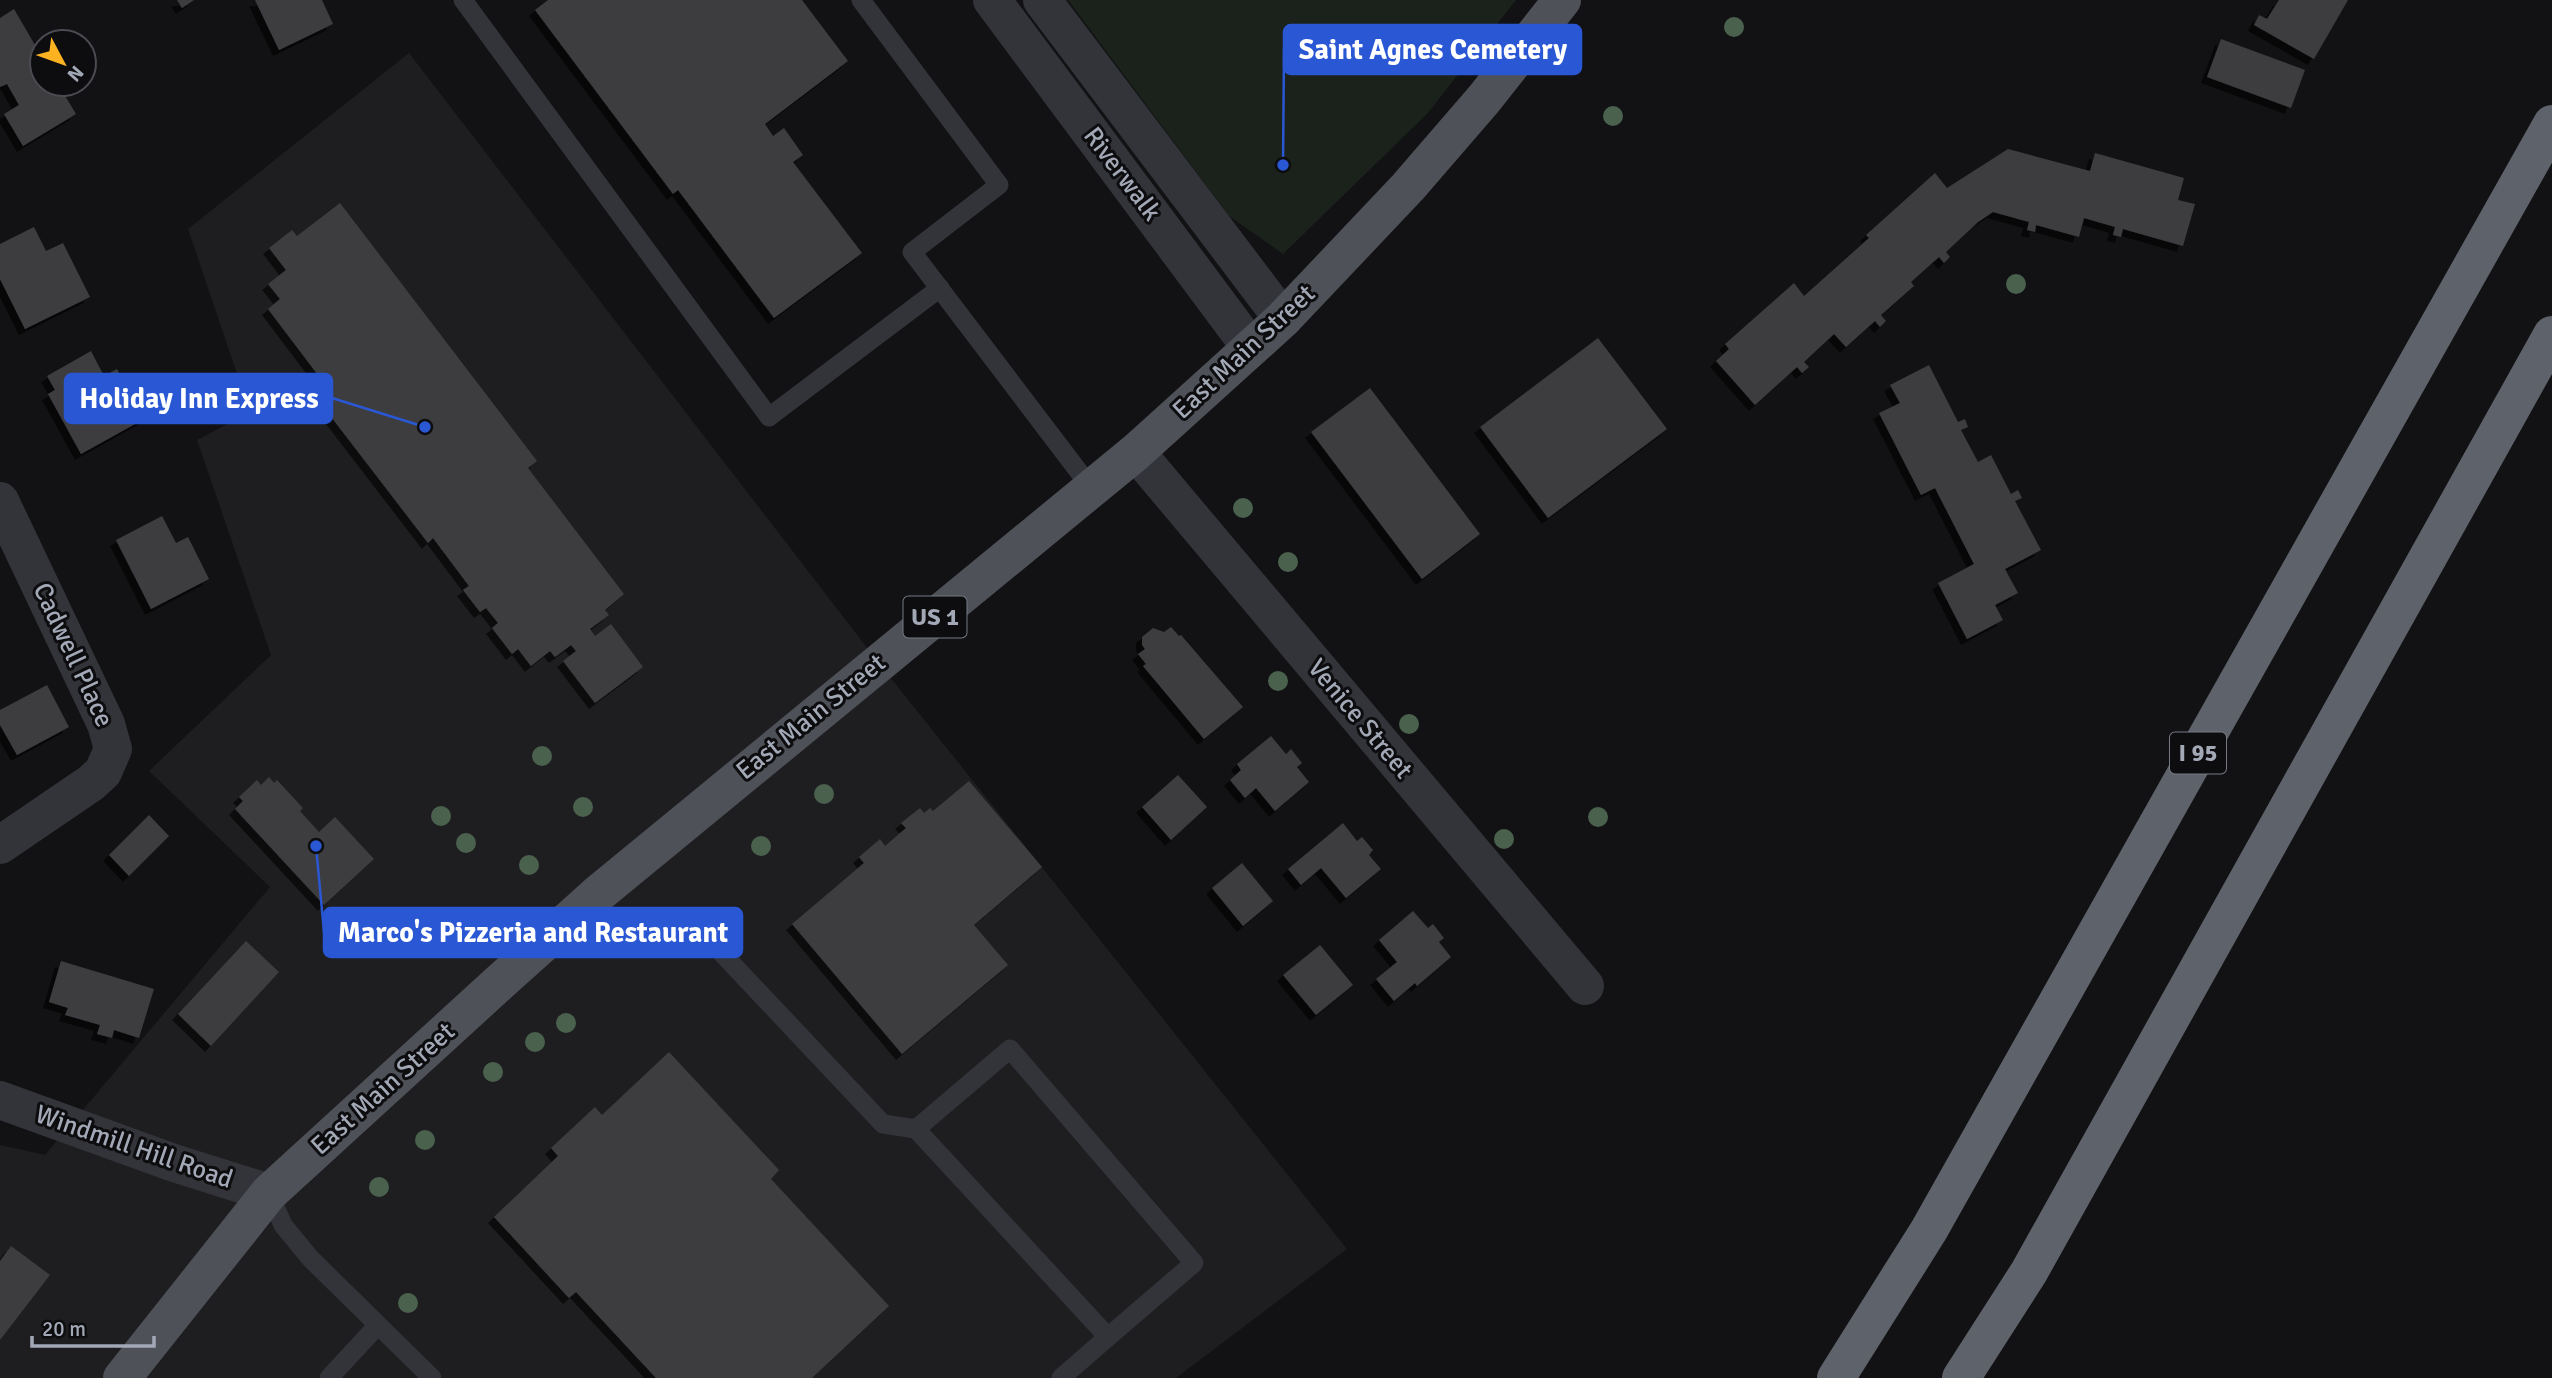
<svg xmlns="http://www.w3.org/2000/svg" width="2552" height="1378" font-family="Signika,sans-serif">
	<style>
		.built { fill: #1e1e21 }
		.green { fill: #1a221b }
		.building { fill: #3c3d41; filter: url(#shadow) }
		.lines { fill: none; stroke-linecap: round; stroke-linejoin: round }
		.service { stroke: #333439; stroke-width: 19 }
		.minor { stroke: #333439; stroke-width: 38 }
		.tertiary { stroke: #333439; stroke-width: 38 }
		.primary { stroke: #4f5158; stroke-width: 38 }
		.motorway { stroke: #5e626a; stroke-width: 38 }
		.tree { fill: #4a614d }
		.labels { text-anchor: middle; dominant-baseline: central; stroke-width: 6; stroke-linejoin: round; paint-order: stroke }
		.shield { fill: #0d0d0f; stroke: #757a83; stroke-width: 2 }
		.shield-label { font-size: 24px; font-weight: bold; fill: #a2a8b5 }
		.street-label { font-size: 26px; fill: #a2a8b5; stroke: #0d0d0f }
		.leader { fill: none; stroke: #2a57d4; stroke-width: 2.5 }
		.callout-dot { fill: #2a57d4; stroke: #0d0d0f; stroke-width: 2.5 }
		.callout { fill: #2a57d4; stroke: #2a57d4; stroke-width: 2.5 }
		.callout-label { font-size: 28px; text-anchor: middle; font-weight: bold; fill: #fff }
	</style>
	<defs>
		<filter id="shadow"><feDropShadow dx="-6" dy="6" stdDeviation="0" flood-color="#0009"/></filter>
	</defs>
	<rect width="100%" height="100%" fill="#121214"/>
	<polygon class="built" points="409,53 878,662 1347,1249 1176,1378 0,1378 0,1145 45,1155 270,887 149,771 271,655 197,440 250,412 188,229"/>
	<polygon class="green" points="1068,0 1516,0 1428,113 1283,254 1229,216"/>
	<g class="building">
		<polygon points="177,0 194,0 182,8"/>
		<polygon points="255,0 322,0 333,24 279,50"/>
		<polygon points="548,0 802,0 848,61 765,124 773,136 784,128 803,155 793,162 862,253 774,318 678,190 673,194 535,10"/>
		<polygon points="2279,0 2348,0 2314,59 2254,25 2259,15 2267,19"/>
		<polygon points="14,9 42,57 42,84 58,84 76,114 23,146 4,114 19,105 7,84 0,87 0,18"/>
		<polygon points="2221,39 2305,70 2291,108 2207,77"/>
		<polygon points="2008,149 2090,171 2095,153 2184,178 2178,200 2195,204 2183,246 2123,229 2121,237 2113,235 2115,227 2084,218 2079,237 2036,225 2035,232 2027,230 2029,222 1993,212 1978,222 1946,252 1950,257 1944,263 1939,257 1911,282 1914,286 1881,315 1886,321 1880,327 1875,321 1846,347 1834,334 1804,362 1809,367 1802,373 1797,367 1755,405 1716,361 1729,349 1725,344 1794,283 1804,296 1869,238 1866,235 1935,173 1947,188"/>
		<polygon points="340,203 537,461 528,468 624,594 605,610 609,615 590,629 595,636 611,624 643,667 595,703 563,661 576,651 571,645 555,657 550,651 531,666 518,649 512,654 492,628 498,623 486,608 480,612 463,590 469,586 433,538 428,543 312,392 324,383 268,309 280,299 268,284 286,270 269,248 292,230 297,236"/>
		<polygon points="34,227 46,251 63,243 90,297 25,329 0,279 0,244"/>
		<polygon points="1598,338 1667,429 1548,518 1480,427"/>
		<polygon points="91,351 104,376 117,369 144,419 81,454 48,394 55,390 47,376"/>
		<polygon points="1929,365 1958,422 1965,419 1968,427 1961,430 1978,462 1991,455 2011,494 2018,490 2022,498 2015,501 2041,550 2005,569 2018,593 1995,605 2003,620 1967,639 1938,583 1974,564 1935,488 1921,495 1879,413 1900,403 1890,385"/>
		<polygon points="1370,388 1480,534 1422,579 1311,432"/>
		<polygon points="162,516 176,543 188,537 209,579 151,609 116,540"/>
		<polygon points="1171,627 1179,636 1181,635 1243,707 1204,739 1143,666 1146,664 1138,654 1145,649 1142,645 1142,637 1153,628 1164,632"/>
		<polygon points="47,685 69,727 17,755 0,725 0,710"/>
		<polygon points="1271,736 1286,754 1291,749 1302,763 1297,767 1309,782 1275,811 1256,788 1245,798 1230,780 1241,770 1237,764"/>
		<polygon points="1178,775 1207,807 1171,840 1142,807"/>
		<polygon points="269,777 274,783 277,780 303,808 300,811 319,832 335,817 374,859 324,905 235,809 243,801 239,797 257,780 261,785"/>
		<polygon points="969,781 1042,867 974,925 1008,965 902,1054 792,924 864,863 859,857 880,839 885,846 906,828 901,823 920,808 924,813 930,808 933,811"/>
		<polygon points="149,815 169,836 129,876 109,855"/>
		<polygon points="1343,823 1357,841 1362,837 1373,850 1369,855 1381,869 1346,898 1321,868 1301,885 1288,869"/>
		<polygon points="1242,863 1273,901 1243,926 1212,888"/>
		<polygon points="1413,911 1428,928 1433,924 1444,938 1439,942 1451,957 1417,986 1415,983 1394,1001 1376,979 1397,962 1379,940"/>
		<polygon points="246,941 279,972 211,1046 178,1014"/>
		<polygon points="1320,945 1353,985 1316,1015 1283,975"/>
		<polygon points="61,961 154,989 139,1038 114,1030 112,1038 97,1034 100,1025 65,1015 68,1008 49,1002"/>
		<polygon points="669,1052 779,1170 771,1179 889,1306 812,1378 656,1378 576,1292 569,1298 494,1217 558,1156 551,1148 595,1107 602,1115"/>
		<polygon points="11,1246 50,1275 0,1340 0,1261"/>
	</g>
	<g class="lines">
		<g class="service">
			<polyline points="463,0 769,417 940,288"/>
			<polyline points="861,0 999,185 912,252 1092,489"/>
			<polyline points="718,949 883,1124 916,1129 1010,1049 1194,1263 1108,1337 916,1129"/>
			<polyline points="269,1193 283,1225 310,1258 432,1378"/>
			<polyline points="329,1378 378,1325"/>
			<polyline points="1061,1378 1108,1337"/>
		</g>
		<g class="minor">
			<polyline points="992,0 1251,348"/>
			<polyline points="1042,0 1283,319"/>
			<polyline points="1136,452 1585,986"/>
			<polyline points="0,501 106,724 113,749 103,772 91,783 0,845"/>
		</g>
		<polyline class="tertiary" points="0,1100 174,1163 269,1193"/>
		<polyline class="primary" points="122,1378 269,1193 500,982 599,893 1136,452 1283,319 1408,187 1484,99 1562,0"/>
		<g class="motorway">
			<polyline points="1836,1378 1929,1230 2552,124"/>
			<polyline points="1961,1378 2029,1272 2552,335"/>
		</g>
	</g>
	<g class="tree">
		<circle cx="1734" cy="27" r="10"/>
		<circle cx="1613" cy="116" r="10"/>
		<circle cx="2016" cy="284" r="10"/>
		<circle cx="1243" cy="508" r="10"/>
		<circle cx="1288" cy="562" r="10"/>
		<circle cx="1278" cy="681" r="10"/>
		<circle cx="1409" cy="724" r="10"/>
		<circle cx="542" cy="756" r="10"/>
		<circle cx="824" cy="794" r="10"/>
		<circle cx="583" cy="807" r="10"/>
		<circle cx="441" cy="816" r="10"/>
		<circle cx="1598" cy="817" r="10"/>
		<circle cx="1504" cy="839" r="10"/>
		<circle cx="466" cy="843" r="10"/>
		<circle cx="761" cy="846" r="10"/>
		<circle cx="529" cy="865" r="10"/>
		<circle cx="566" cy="1023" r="10"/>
		<circle cx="535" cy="1042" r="10"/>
		<circle cx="493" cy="1072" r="10"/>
		<circle cx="425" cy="1140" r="10"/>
		<circle cx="379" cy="1187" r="10"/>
		<circle cx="408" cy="1303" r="10"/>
	</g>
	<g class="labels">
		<g class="shield">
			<rect x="903.5" y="596.5" width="63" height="41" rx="5"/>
			<rect x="2170" y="732.5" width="56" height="41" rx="5"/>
		</g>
		<g class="shield-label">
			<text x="935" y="617">US 1</text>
			<text x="2198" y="753">I 95</text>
		</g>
		<g class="street-label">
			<text transform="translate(1122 174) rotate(53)">Riverwalk</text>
			<text transform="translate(1244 352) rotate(-43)">East Main Street</text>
			<text transform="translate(73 655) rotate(65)">Cadwell Place</text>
			<text transform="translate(811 717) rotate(-39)">East Main Street</text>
			<text transform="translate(1360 719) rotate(50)">Venice Street</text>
			<text transform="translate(383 1089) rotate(-42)">East Main Street</text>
			<text transform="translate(134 1147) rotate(19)">Windmill Hill Road</text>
		</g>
	</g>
	<path class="leader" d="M1283 165L1284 49M425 427L332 398M316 846L324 932"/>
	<g class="callout-dot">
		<circle cx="1283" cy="165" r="7"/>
		<circle cx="425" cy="427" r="7"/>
		<circle cx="316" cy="846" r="7"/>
	</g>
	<g class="callout">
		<rect x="1284" y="25" width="297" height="49" rx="7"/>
		<rect x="65" y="374" width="267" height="49" rx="7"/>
		<rect x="324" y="908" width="418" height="49" rx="7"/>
	</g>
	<g class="callout-label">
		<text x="1433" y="59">Saint Agnes Cemetery</text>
		<text x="199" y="408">Holiday Inn Express</text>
		<text x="533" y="942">Marco's Pizzeria and Restaurant</text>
	</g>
	<g transform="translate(63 63) rotate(131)"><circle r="33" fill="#0d0d0f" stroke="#494b51" stroke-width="2"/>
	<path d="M0-5L12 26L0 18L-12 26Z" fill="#fdb321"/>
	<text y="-10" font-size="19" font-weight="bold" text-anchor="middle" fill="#a2a8b5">N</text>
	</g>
	<path d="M32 1336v10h122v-10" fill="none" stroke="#a2a8b5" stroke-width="3.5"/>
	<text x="42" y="1336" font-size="21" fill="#a2a8b5" stroke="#0d0d0f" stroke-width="5" paint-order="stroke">20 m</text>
</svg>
